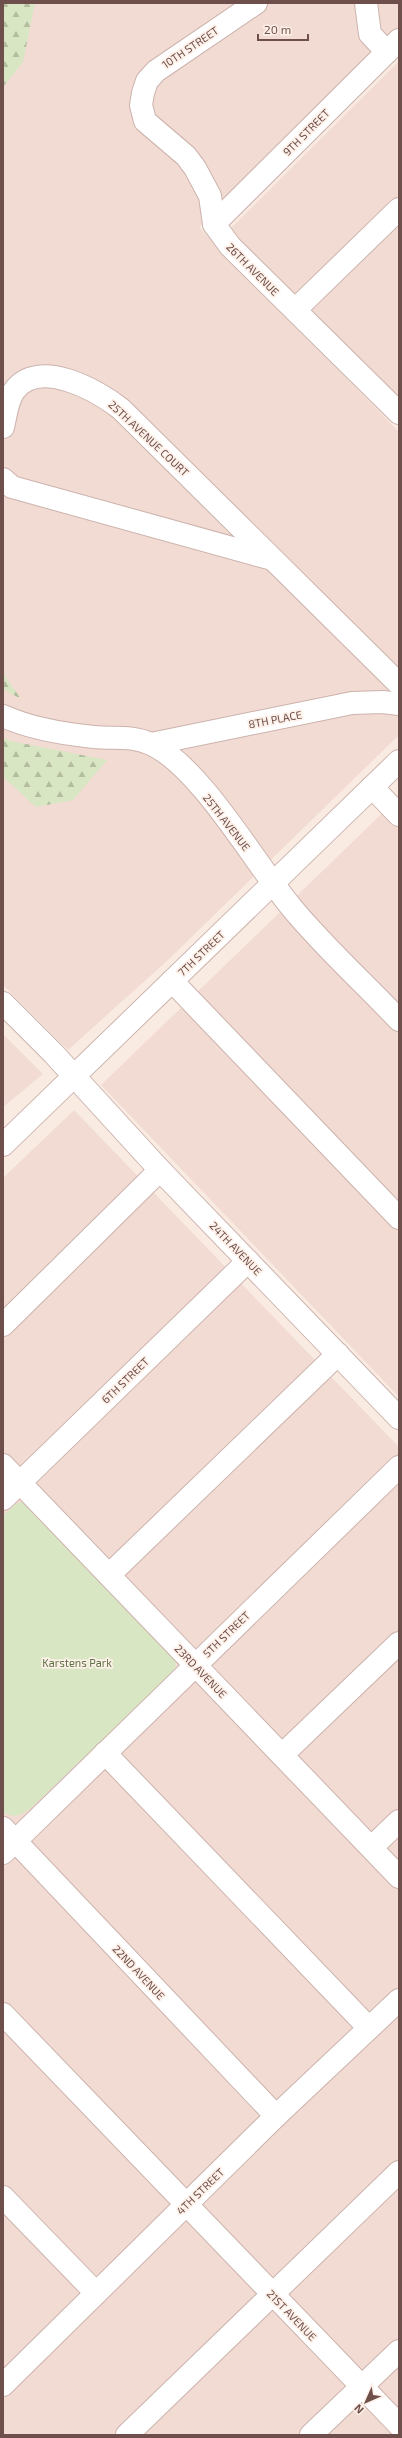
<svg xmlns="http://www.w3.org/2000/svg" width="402" height="2438" font-family="'Exo 2',sans-serif">
	<style>
		.residential { fill: #f1dbd2 }
		.green { fill: #d9e6c3 }
		.forest { fill: url(#forest-firs) }
		.lines { fill: none; stroke-linecap: round; stroke-linejoin: round }
		.minor-casing { stroke: #ccb3ad; stroke-width: 24 }
		.minor { stroke: #fff; stroke-width: 22 }
		.labels { text-anchor: middle; dominant-baseline: central; stroke-width: 3.5; stroke-linejoin: round; paint-order: stroke }
		.street-label { font-size: 11px; fill: #6f4f4b; stroke: #fdf0e8 }
		.park-label { font-size: 11px; fill: #5e7444; stroke: #fdf0e8 }
	</style>
	<defs>
		<pattern id="forest-firs" width="22" height="20" patternUnits="userSpaceOnUse"><rect width="22" height="20" fill="#d9e6c3"/><path d="M5 1l3.5 6h-7zM16 11l3.5 6h-7z" fill="#b4bda0"/></pattern>
	</defs>
	<rect width="100%" height="100%" fill="#faebe2"/>
	<g class="residential">
		<polygon points="3,3 399,3 399,30 199,227 399,432 399,735 168,960 68,1050 3,985 3,729 79,747 101,727 16,713 3,706"/>
		<polygon points="399,61 399,399 229,230"/>
		<polygon points="399,797 399,1397 101,1085"/>
		<polygon points="3,1034 43,1074 3,1107"/>
		<polygon points="74,1110 399,1447 399,2435 3,2435 3,1178"/>
	</g>
	<path class="green" d="M22 1502 30 1506 174 1658C178 1667 174 1671 168 1677L31 1808C21 1815 14 1819 3 1812V1516L15 1504Z"/>
	<g class="forest">
		<polygon points="3,3 35,3 23,62 3,87"/>
		<polygon points="3,673 21,699 3,689"/>
		<polygon points="3,737 11,741 107,760 73,800 36,807 3,777"/>
	</g>
	<g class="lines">
		<g class="minor-casing">
			<g id="minor">
				<polyline points="256,3 156,71 147,81 143,93 141,105 145,121 186,156 195,168 210,196 214,224 230,246 399,413"/>
				<polyline points="366,3 370,34 387,52"/>
				<polyline points="214,224 399,40"/>
				<polyline points="295,310 399,209"/>
				<path d="M3 427C6 415 7 401 14 391 38 357 97 390 121 409L399 684"/>
				<polyline points="3,479 12,487 272,559"/>
				<path d="M3 716C31 729 64 734 94 737 114 739 132 735 151 744 200 766 256 865 292 908 325 948 364 983 399 1020"/>
				<polyline points="151,744 352,703 383,702 399,704"/>
				<polyline points="372,787 399,815"/>
				<polyline points="172,981 399,1218"/>
				<polyline points="3,1003 53,1053 160,1170 399,1418"/>
				<polyline points="3,1145 399,761"/>
				<polyline points="3,1325 160,1170"/>
				<polyline points="3,1465 399,1877"/>
				<polyline points="3,1499 248,1261"/>
				<polyline points="109,1575 338,1354"/>
				<polyline points="105,1753 369,2028"/>
				<polyline points="282,1755 399,1643"/>
				<polyline points="3,1828 276,2116"/>
				<polyline points="372,1847 399,1821"/>
				<polyline points="3,1853 399,1467"/>
				<polyline points="3,2014 399,2425"/>
				<polyline points="3,2197 96,2293"/>
				<polyline points="3,2385 276,2116 399,2000"/>
				<polyline points="127,2435 399,2172"/>
				<polyline points="311,2435 399,2351"/>
			</g>
		</g>
		<use href="#minor" class="minor"/>
	</g>
	<g class="labels">
		<g class="street-label">
			<text transform="translate(190 47) rotate(-34)">10TH STREET</text>
			<text transform="translate(306 132) rotate(-45)">9TH STREET</text>
			<text transform="translate(253 269) rotate(45)">26TH AVENUE</text>
			<text transform="translate(149 438) rotate(43)">25TH AVENUE COURT</text>
			<text transform="translate(275 719) rotate(-11)">8TH PLACE</text>
			<text transform="translate(227 822) rotate(52)">25TH AVENUE</text>
			<text transform="translate(201 953) rotate(-44)">7TH STREET</text>
			<text transform="translate(236 1248) rotate(46)">24TH AVENUE</text>
			<text transform="translate(125 1380) rotate(-44)">6TH STREET</text>
			<text transform="translate(226 1634) rotate(-44)">5TH STREET</text>
			<text transform="translate(201 1671) rotate(46)">23RD AVENUE</text>
			<text transform="translate(139 1972) rotate(47)">22ND AVENUE</text>
			<text transform="translate(200 2191) rotate(-44)">4TH STREET</text>
			<text transform="translate(292 2315) rotate(46)">21ST AVENUE</text>
		</g>
		<g class="park-label">
			<text x="77" y="1662">Karstens Park</text>
		</g>
	</g>
	<rect width="402" height="2438" fill="none" stroke="#6f4f4b" stroke-width="8"/>
	<g transform="translate(366 2402) rotate(225)" stroke="#fdf0e8" stroke-width="3" paint-order="stroke">
	<path d="M0-3L7 15L0 10L-7 15Z" fill="#6f4f4b"/>
	<text y="-6" font-size="11" font-weight="bold" text-anchor="middle" fill="#6f4f4b">N</text>
	</g>
	<path d="M258 34v6h50v-6" fill="none" stroke="#6f4f4b" stroke-width="2"/>
	<text x="264" y="34" font-size="12" fill="#6f4f4b" stroke="#fdf0e8" stroke-width="3" paint-order="stroke">20 m</text>
</svg>
